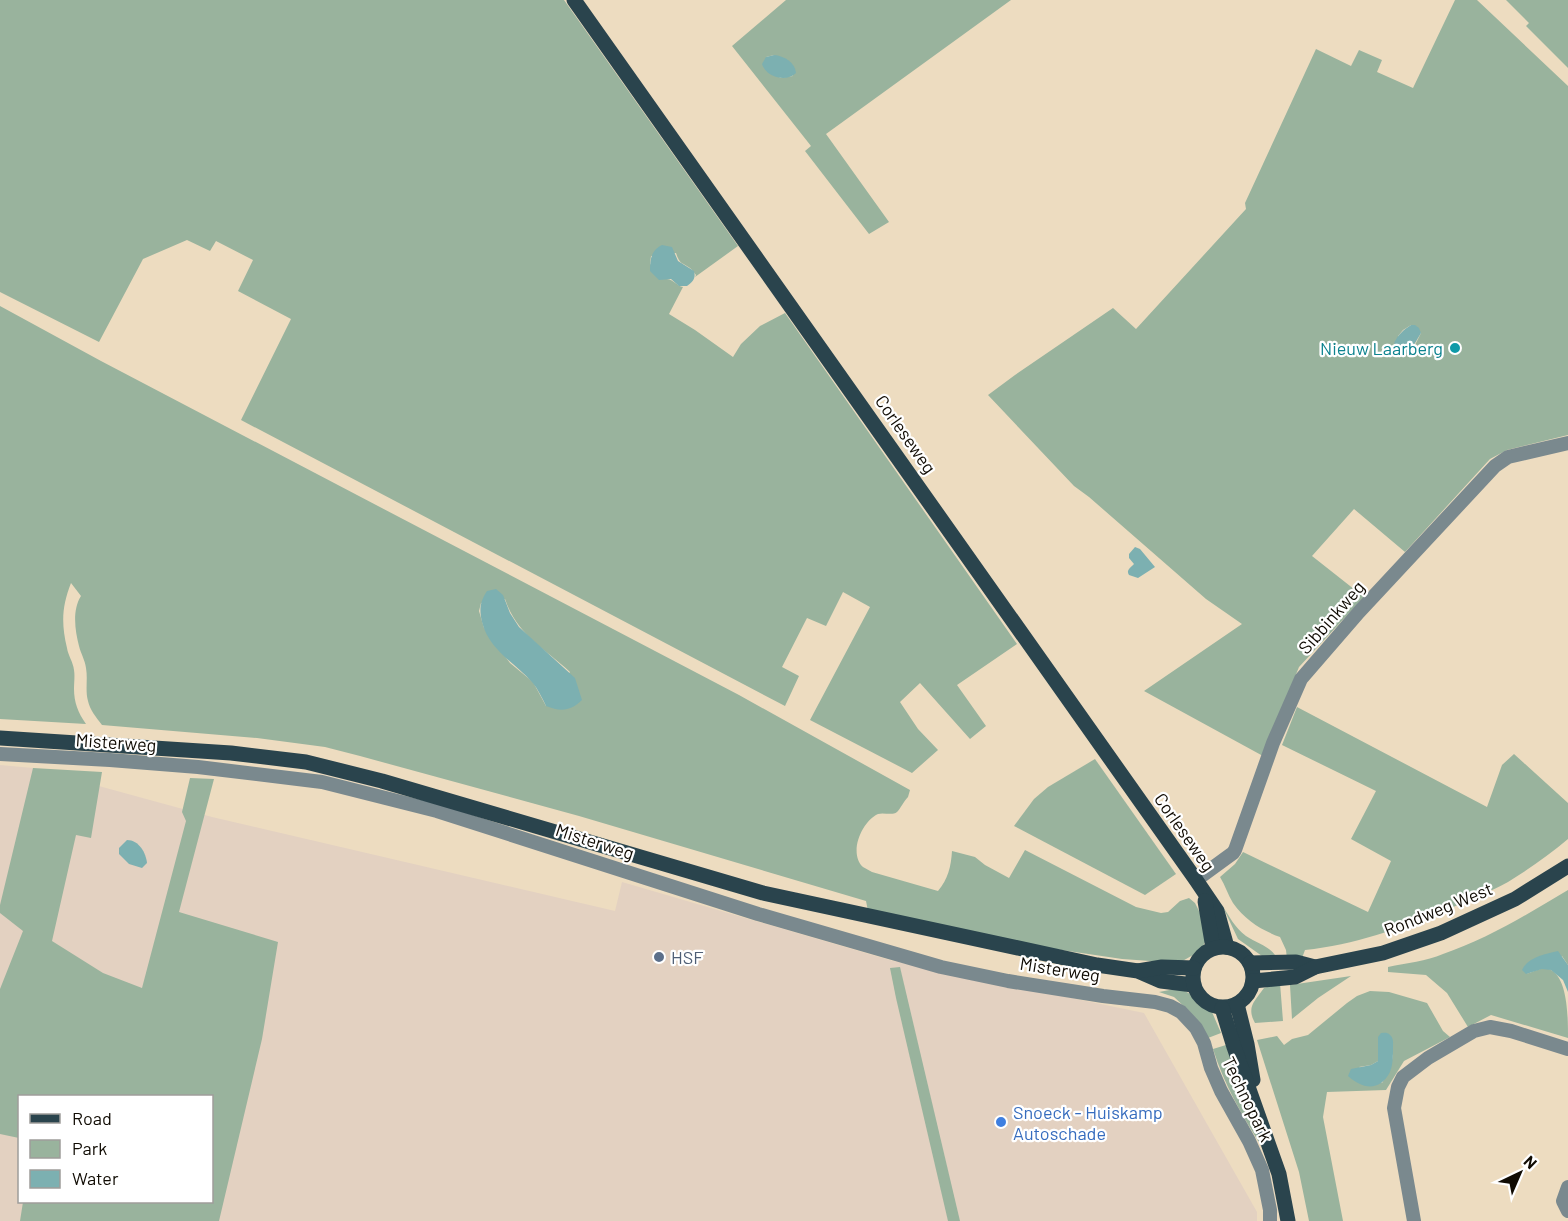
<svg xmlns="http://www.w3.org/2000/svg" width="1568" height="1221" font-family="Barlow,sans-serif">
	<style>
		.industrial { fill: #e3d1c1; fill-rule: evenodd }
		.green { fill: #99b39d; fill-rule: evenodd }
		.water { fill: #7cb0b1 }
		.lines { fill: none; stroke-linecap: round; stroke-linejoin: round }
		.minor { stroke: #7a898e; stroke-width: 14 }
		.major { stroke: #2a444d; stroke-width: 15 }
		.culture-dot { fill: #0f9aa8; stroke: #fff; stroke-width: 2 }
		.service-dot { fill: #5c6f8a; stroke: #fff; stroke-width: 2 }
		.shop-dot { fill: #3f7fe0; stroke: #fff; stroke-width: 2 }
		.labels { text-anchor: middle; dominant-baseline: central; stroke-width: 4.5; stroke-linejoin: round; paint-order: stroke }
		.culture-label { font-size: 18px; fill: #0d838f; stroke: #fff; text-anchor: end }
		.street-label { font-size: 18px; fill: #100b03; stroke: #fff }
		.service-label { font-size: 18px; fill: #4e5e75; stroke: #fff; text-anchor: start }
		.shop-label { font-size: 18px; fill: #366cbe; stroke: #fff; text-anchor: start }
	</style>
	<rect width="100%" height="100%" fill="#eddcc0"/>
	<path class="industrial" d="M0 765 33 768 212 817 615 911 622 882 893 961 1144 1013 1257 1212V1221H0ZM20 1096H212V1202H20Z"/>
	<g class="green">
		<path d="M0 0H564L738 246 695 277 696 275C694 273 693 270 690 268 682 262 680 265 676 253L651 256 650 264 667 279C674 280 677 286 683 287L669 314 695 330 733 357 741 344 760 326 785 313 1017 644 957 685 986 726 970 739 920 683 900 702 918 729 938 750 912 773 810 720 870 607 843 592 826 626 807 618 782 667 799 676 785 706 241 420 291 319 238 291 253 260 216 241 210 251 187 240 143 259 99 342 0 292Z"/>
		<path d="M786 0H1011L826 134 889 222 869 234 805 151 811 146 732 46ZM774 55 793 76 780 78 766 57Z"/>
		<path d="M1455 0H1477L1568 86V435L1507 450 1490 459 1405 552 1354 509 1312 556 1364 597 1299 667 1263 756 1144 691 1242 624 1206 599 1089 497 1074 486 988 395 1015 375 1113 308 1136 329 1246 209 1245 203 1316 49 1351 66 1359 50 1382 60 1377 72 1413 88ZM1411 325 1421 333 1413 349 1408 355 1398 336 1403 330Z"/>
		<polygon points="1506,0 1568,0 1568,68 1526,26 1529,23"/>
		<path d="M0 306 101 361 739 695 910 790 908 797C903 802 901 808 897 812 892 816 884 812 878 814 862 821 848 853 863 867 866 869 869 870 872 872L938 891C948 879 951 867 952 851L975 857 985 865 1009 878 1025 850 1136 907 1161 913 1168 912 1180 901 1189 898 1195 903 1203 919 1206 940 1203 946 1193 955 1179 963 1122 959 1015 943 868 911 866 901 579 816 360 756 325 747 257 738 102 725C96 717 90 710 88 701 85 690 88 679 86 668 85 660 81 654 79 646 75 631 72 610 81 596L71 583C62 606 61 623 67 648 68 655 73 662 74 670 75 676 74 683 74 689 74 702 78 713 86 724L0 719ZM505 599C517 635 544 648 570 672L546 706 533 682 510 663 484 628 479 611 481 603Z"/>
		<path d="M1297 707 1487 807 1502 765 1514 754 1568 803V839C1549 855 1529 869 1508 882 1488 893 1467 901 1446 910 1400 928 1354 945 1305 950L1302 958 1287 959 1286 950 1280 937C1261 930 1245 920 1233 903 1228 895 1225 885 1220 877L1235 864 1243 852 1368 912 1391 861 1351 839 1376 791 1282 745Z"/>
		<polygon points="1095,759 1176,874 1145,895 1014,826 1034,799 1048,787"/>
		<polygon points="33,768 102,772 91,838 76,835 52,941 103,973 142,988 186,821 182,812 190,778 214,779 179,912 278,942 262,1039 219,1221 20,1221 23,1202 212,1202 212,1096 20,1096 19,1138 0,1134 0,989 23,931 0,913 0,905"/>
		<path d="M1568 890V965L1562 956 1526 974C1533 972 1542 967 1549 969 1568 976 1568 1018 1568 1038L1491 1015 1468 1027 1447 993 1426 975 1388 972V967C1407 963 1426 961 1443 954 1487 939 1528 914 1568 890Z"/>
		<path d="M1222 905C1229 916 1235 928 1246 936 1256 943 1269 946 1275 955L1262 956 1238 939Z"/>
		<polygon points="900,967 960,1221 948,1221 896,998 890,968"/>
		<polygon points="1351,976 1318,998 1292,1019 1290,985"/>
		<path d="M1280 983 1283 1021 1255 1023C1246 1007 1255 1001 1264 988Z"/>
		<polygon points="1180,988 1190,994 1197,1004 1212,1012 1221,1033 1208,1038 1189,1011 1174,997 1159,992"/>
		<path d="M1370 991 1389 992 1427 1003 1443 1031 1450 1037 1404 1061 1386 1090 1327 1092 1323 1117 1343 1221H1309L1299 1172 1257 1040 1277 1036 1284 1045 1292 1039 1308 1035 1347 1003 1357 996ZM1378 1037 1393 1055 1390 1070 1382 1083 1359 1067 1371 1065 1378 1061Z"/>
		<path d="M1226 1045 1262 1147C1242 1116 1224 1084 1213 1049Z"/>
	</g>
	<g class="water">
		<path d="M774 55C784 56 795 62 796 73 786 83 766 77 762 64L766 57Z"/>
		<path d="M662 245 672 247 678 261 694 271C696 278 693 282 687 286H679L671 279 659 280 650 271C650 260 651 250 662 245Z"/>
		<path d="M1411 325H1415L1419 328 1421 333 1408 355 1394 343C1398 335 1403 330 1411 325Z"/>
		<path d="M1135 547 1140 549 1155 567 1138 578 1129 575C1126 570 1130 568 1134 564L1129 558V554Z"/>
		<path d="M496 589 503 595 510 613 519 627 575 678 582 700C571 711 561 712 546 706 542 698 538 689 532 682 514 662 489 650 482 622 479 609 480 602 487 591Z"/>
		<path d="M127 840C139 840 146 853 147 863L142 868 129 864 119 854V848Z"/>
		<path d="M1558 951 1568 965V992L1563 980 1551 970 1542 969 1526 974 1522 970C1528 957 1545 954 1558 951Z"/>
		<path d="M1381 1033C1385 1033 1387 1032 1390 1035 1394 1038 1393 1044 1393 1048 1393 1055 1393 1065 1390 1072 1380 1092 1362 1089 1348 1076L1351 1069 1371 1065 1378 1061V1037Z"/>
	</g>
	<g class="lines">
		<g class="minor">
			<polyline points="0,754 110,760 198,767 322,782 437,811 758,914 941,967 1008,981 1103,996 1155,1002 1170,1006 1181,1012 1196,1028 1204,1043 1211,1068 1221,1091 1249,1141 1262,1170 1270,1210 1270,1221"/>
			<polyline points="1196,880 1233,853 1235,850 1273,743 1301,679 1359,612 1495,466 1508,457 1568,443"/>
			<polyline points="1568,1187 1563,1201 1568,1211"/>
			<polyline points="1414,1221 1394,1108 1398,1087 1403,1077 1428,1058 1474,1031 1490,1027 1511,1031 1568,1049"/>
		</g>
		<g class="major">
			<polyline points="574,0 1196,880 1217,911 1227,947"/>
			<polyline points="0,738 231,753 306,762 382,781 763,893 1097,965 1138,971 1161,981 1193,985"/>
			<polyline points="1205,901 1213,948"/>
			<circle cx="1223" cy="977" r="30"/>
			<polyline points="1250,963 1296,962 1315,967"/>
			<polyline points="1138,971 1162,967 1194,968"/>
			<polyline points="1253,981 1295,977 1315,967 1383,953 1441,933 1515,899 1568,866"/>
			<polyline points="1237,1004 1247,1044 1253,1080"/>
			<polyline points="1222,1008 1234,1047 1279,1174 1288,1221"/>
		</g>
	</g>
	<circle class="culture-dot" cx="1455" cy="348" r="6"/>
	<circle class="service-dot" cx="659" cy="957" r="6"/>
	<circle class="shop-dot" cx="1001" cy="1122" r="6"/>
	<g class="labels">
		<g class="culture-label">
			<text x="1443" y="348">Nieuw Laarberg</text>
		</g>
		<g class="street-label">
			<text transform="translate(906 434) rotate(55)">Corleseweg</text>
			<text transform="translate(1331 617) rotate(-49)">Sibbinkweg</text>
			<text transform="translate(116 742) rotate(4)">Misterweg</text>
			<text transform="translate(1185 832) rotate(55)">Corleseweg</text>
			<text transform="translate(595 841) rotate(18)">Misterweg</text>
			<text transform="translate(1438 909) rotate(-22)">Rondweg West</text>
			<text transform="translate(1060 969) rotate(9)">Misterweg</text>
			<text transform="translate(1248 1099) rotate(64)">Technopark</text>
		</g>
		<g class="service-label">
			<text x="671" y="957">HSF</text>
		</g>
		<g class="shop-label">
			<text x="1013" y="1112">Snoeck - Huiskamp<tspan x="1013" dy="21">Autoschade</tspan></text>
		</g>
	</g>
	<rect x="18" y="1095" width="195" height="108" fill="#ffffff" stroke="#9f9d9a" stroke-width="1.5"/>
	<rect x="30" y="1114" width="30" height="9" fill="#2a444d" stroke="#9f9d9a" stroke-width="1.5"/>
	<text x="72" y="1125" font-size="18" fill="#100b03">Road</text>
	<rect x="30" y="1140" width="30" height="18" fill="#99b39d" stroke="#9f9d9a" stroke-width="1.5"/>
	<text x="72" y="1155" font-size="18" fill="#100b03">Park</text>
	<rect x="30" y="1170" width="30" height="18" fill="#7cb0b1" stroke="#9f9d9a" stroke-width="1.5"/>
	<text x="72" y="1185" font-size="18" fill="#100b03">Water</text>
	<g transform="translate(1520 1173) rotate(44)" stroke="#ffffff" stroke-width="4.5" paint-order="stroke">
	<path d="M0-4.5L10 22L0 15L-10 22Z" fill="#100b03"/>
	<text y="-9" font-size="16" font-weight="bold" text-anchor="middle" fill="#100b03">N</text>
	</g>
</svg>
